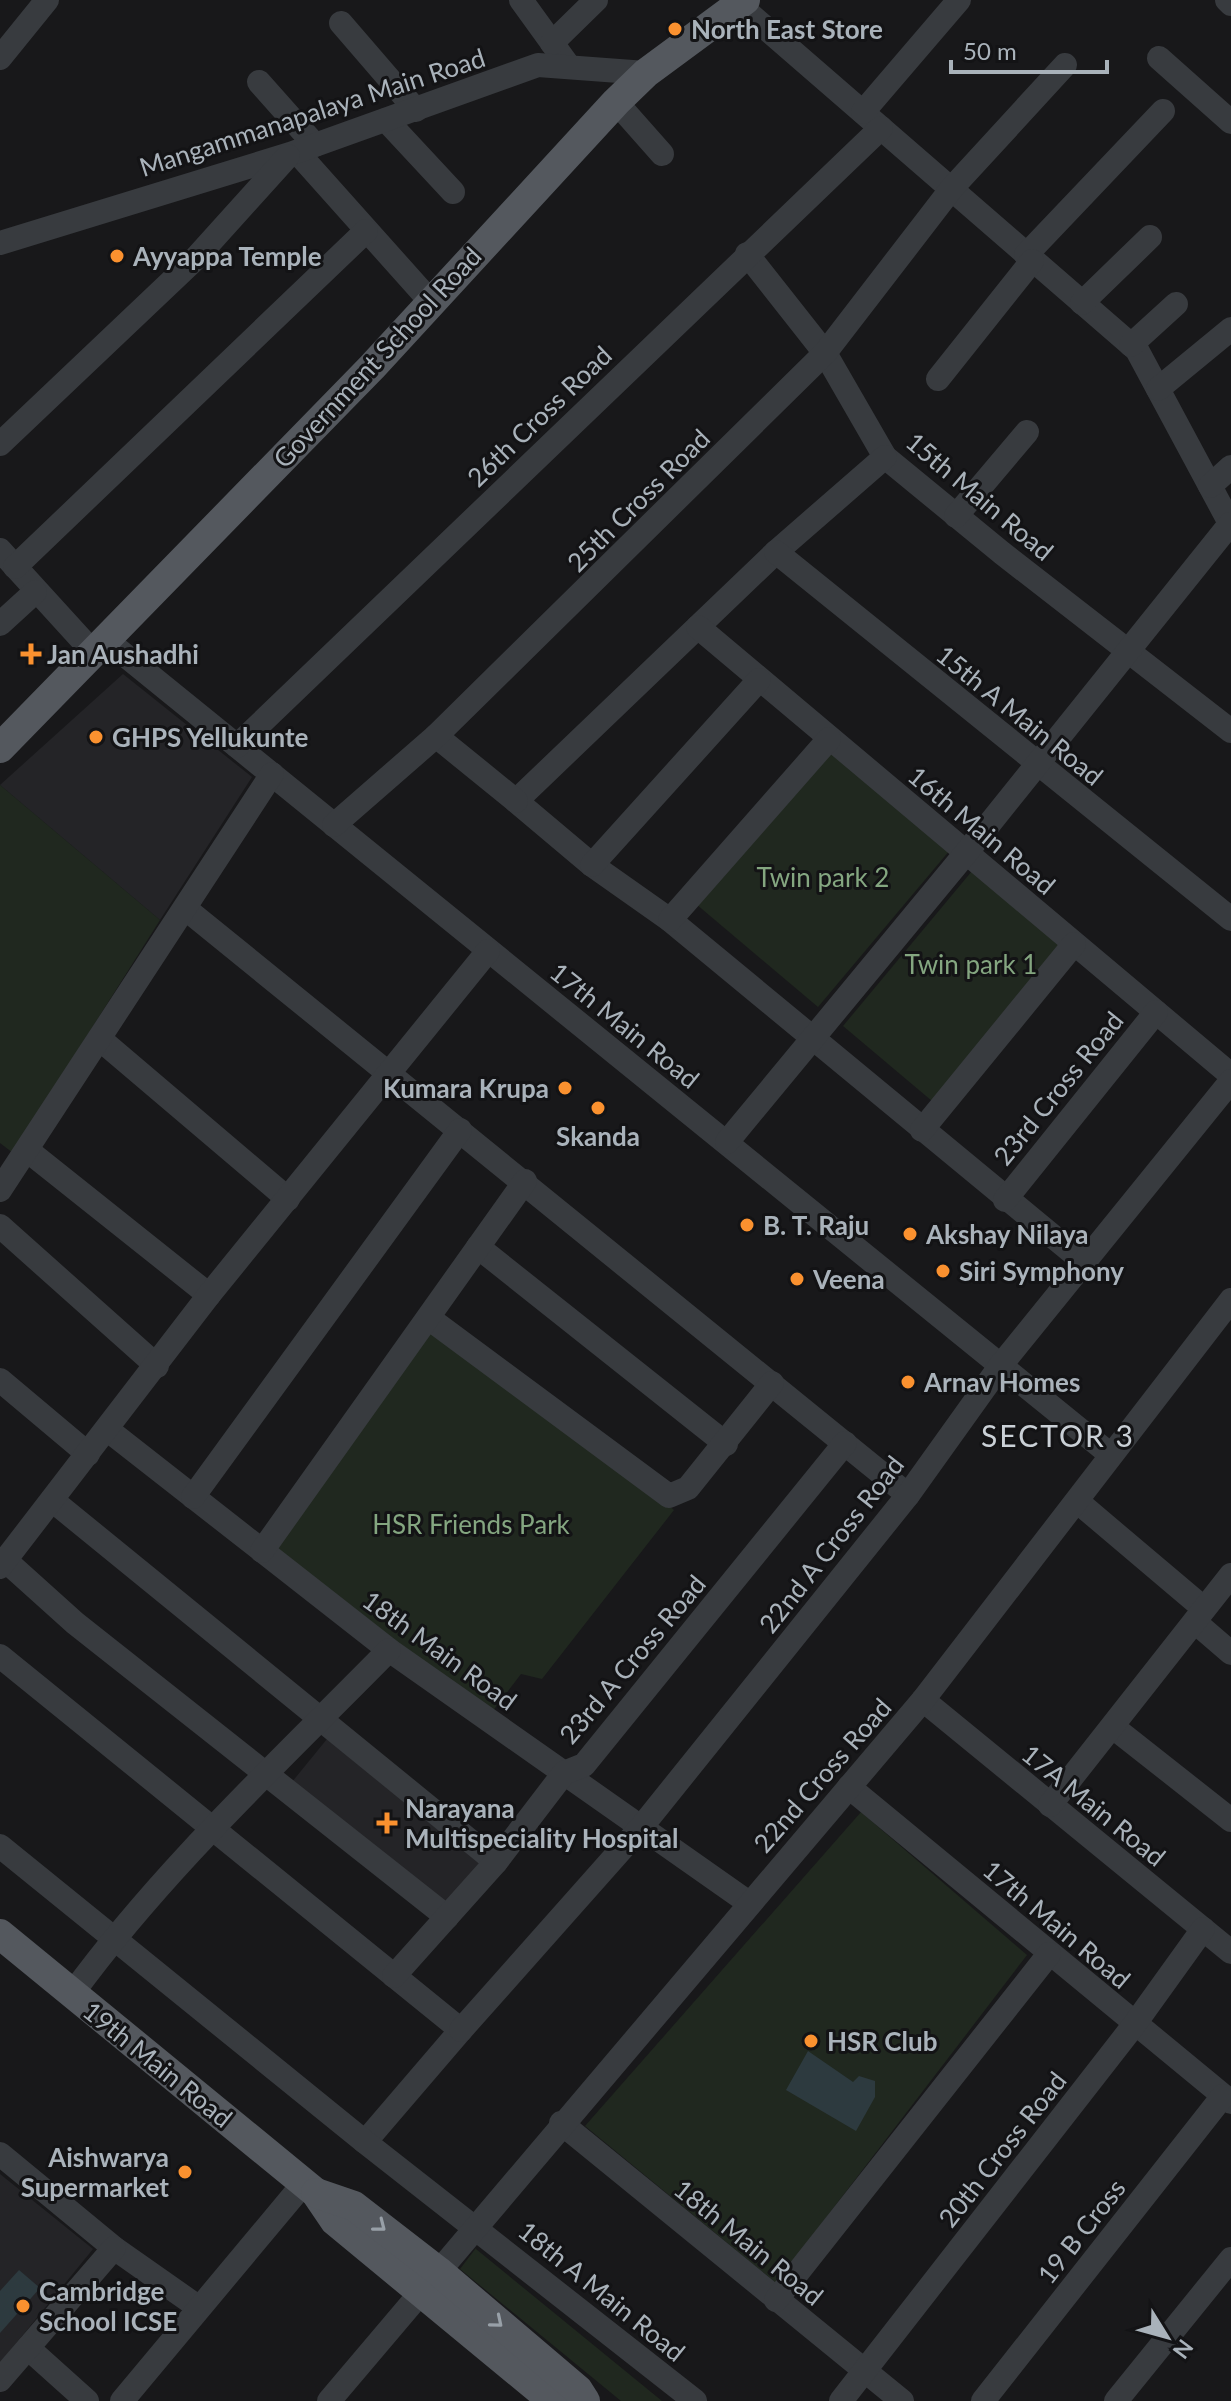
<svg xmlns="http://www.w3.org/2000/svg" width="1231" height="2401" font-family="Lato,sans-serif">
	<style>
		.built { fill: #242427 }
		.green { fill: #20281f }
		.water { fill: #2d3a3f }
		.lines { fill: none; stroke-linecap: round; stroke-linejoin: round }
		.minor { stroke: #383b3f; stroke-width: 24 }
		.major { stroke: #54585e; stroke-width: 30 }
		.oneway { stroke: #98a0a8 }
		.poi-dot { fill: #fa912f; stroke: #131315; stroke-width: 3 }
		.labels { text-anchor: middle; dominant-baseline: central; stroke-width: 6; stroke-linejoin: round; paint-order: stroke }
		.poi-label { font-size: 26px; font-weight: bold; fill: #a9b2ba; stroke: #131315; text-anchor: start }
		.street-label { font-size: 26px; fill: #a9b2ba; stroke: #131315 }
		.park-label { font-size: 26px; fill: #84a680; stroke: #131315 }
		.quarter-label { font-size: 30px; letter-spacing: 2px; fill: #cad0d6; stroke: #131315 }
	</style>
	<rect width="100%" height="100%" fill="#18181a"/>
	<g class="built">
		<polygon points="123,674 252,777 160,920 0,785"/>
		<polygon points="327,1739 482,1865 447,1907 292,1782"/>
		<polygon points="0,2174 93,2249 0,2363"/>
	</g>
	<g class="green">
		<polygon points="828,747 950,850 818,1007 696,904"/>
		<polygon points="0,785 160,920 13,1153 0,1143"/>
		<polygon points="972,871 1062,946 932,1101 843,1026"/>
		<polygon points="441,1316 674,1510 542,1679 521,1674 492,1712 273,1551"/>
		<polygon points="861,1812 1027,1955 776,2283 585,2126"/>
		<polygon points="476,2248 476,2249 662,2401 621,2401 460,2269"/>
	</g>
	<g class="water">
		<polygon points="808,2051 853,2082 859,2076 875,2081 875,2097 856,2131 786,2090"/>
		<polygon points="19,2270 40,2288 0,2333 0,2291"/>
	</g>
	<g class="lines">
		<g class="minor">
			<polyline points="521,0 568,65"/>
			<polyline points="1227,0 1231,4"/>
			<polyline points="738,4 1137,350 1231,525"/>
			<polyline points="341,23 416,110"/>
			<polyline points="552,43 596,0"/>
			<polyline points="0,58 47,0"/>
			<polyline points="1159,58 1231,122"/>
			<polyline points="259,82 315,145"/>
			<polyline points="616,102 662,154"/>
			<polyline points="863,112 959,0"/>
			<polyline points="386,120 453,192"/>
			<polyline points="297,152 431,302"/>
			<polyline points="0,243 290,154 538,65 646,73"/>
			<polyline points="747,254 825,353 885,457 1002,553 1231,731"/>
			<polyline points="1026,255 1163,111"/>
			<polyline points="1082,303 1150,237"/>
			<polyline points="1131,345 1176,304"/>
			<polyline points="938,379 1032,261"/>
			<polyline points="1158,389 1231,329"/>
			<polyline points="0,444 195,259 288,156"/>
			<polyline points="885,457 776,552 516,801 592,865 670,920 1084,1262"/>
			<polyline points="1210,486 1231,467"/>
			<polyline points="956,516 1027,432"/>
			<polyline points="0,550 92,651"/>
			<polyline points="776,552 1231,919"/>
			<polyline points="15,567 366,231"/>
			<polyline points="0,624 35,592"/>
			<polyline points="698,627 1231,1075"/>
			<polyline points="105,639 1111,1455"/>
			<polyline points="436,736 516,801"/>
			<polyline points="237,746 881,128"/>
			<polyline points="334,825 436,736 825,353 952,188 1065,65"/>
			<polyline points="592,865 759,680"/>
			<polyline points="186,909 908,1495"/>
			<polyline points="670,920 829,739"/>
			<polyline points="101,1040 288,1199"/>
			<polyline points="922,1130 1074,944"/>
			<polyline points="727,1142 966,853 1230,524"/>
			<polyline points="27,1150 209,1295"/>
			<polyline points="0,1190 272,774"/>
			<polyline points="1005,1200 1156,1012"/>
			<polyline points="0,1226 157,1366"/>
			<polyline points="478,1247 726,1444"/>
			<polyline points="430,1319 669,1496 688,1488 772,1383"/>
			<polyline points="0,1380 88,1454"/>
			<polyline points="108,1430 389,1650 749,1903"/>
			<polyline points="193,1497 460,1130"/>
			<polyline points="52,1500 496,1862"/>
			<polyline points="1078,1502 1195,1601"/>
			<polyline points="262,1551 525,1181"/>
			<polyline points="5,1560 75,1623 447,1917"/>
			<polyline points="0,1567 209,1295 488,951"/>
			<polyline points="1195,1622 1231,1653"/>
			<polyline points="0,1656 461,2030 365,2142"/>
			<polyline points="923,1700 1231,1952"/>
			<polyline points="1113,1727 1231,1820"/>
			<polyline points="849,1787 1231,2102"/>
			<polyline points="1050,1805 1231,1575"/>
			<polyline points="0,1846 365,2142 695,2401"/>
			<polyline points="394,1976 496,1862 564,1773 584,1765 845,1443"/>
			<path d="M72 1994C164 1868 280 1761 389 1650"/>
			<polyline points="461,2030 643,1825 908,1495 1001,1365 1231,1081"/>
			<polyline points="561,2123 902,2401"/>
			<polyline points="0,2154 114,2248 198,2307"/>
			<polyline points="776,2300 1049,1954"/>
			<polyline points="28,2348 87,2401"/>
			<polyline points="0,2380 114,2248"/>
			<polyline points="122,2401 304,2183"/>
			<polyline points="329,2401 923,1700 1231,1300"/>
			<polyline points="841,2401 1134,2025 1203,1929"/>
			<polyline points="983,2401 1223,2096"/>
			<polyline points="1116,2401 1231,2259"/>
		</g>
		<g class="major">
			<polyline points="0,748 372,367 616,102 646,73 745,0"/>
			<polyline points="0,1934 316,2193 335,2221 553,2401"/>
			<polyline points="316,2193 354,2206 438,2271 578,2390 585,2401"/>
		</g>
	</g>
	<defs><path id="oneway-chevron" d="M-2-3.5L2.5 0L-2 3.5" fill="none" stroke-width="1.6" stroke-linecap="round" stroke-linejoin="round" transform="scale(2)"/></defs>
	<g class="oneway">
		<use href="#oneway-chevron" transform="translate(380 2226) rotate(38)"/>
		<use href="#oneway-chevron" transform="translate(497 2322) rotate(40)"/>
	</g>
	<g class="poi-dot">
		<circle cx="675" cy="29" r="8"/>
		<circle cx="117" cy="256" r="8"/>
		<path d="M27 642h8v8h8v8h-8v8h-8v-8h-8v-8h8z"/>
		<circle cx="96" cy="737" r="8"/>
		<circle cx="565" cy="1088" r="8"/>
		<circle cx="598" cy="1108" r="8"/>
		<circle cx="747" cy="1225" r="8"/>
		<circle cx="910" cy="1234" r="8"/>
		<circle cx="943" cy="1271" r="8"/>
		<circle cx="797" cy="1279" r="8"/>
		<circle cx="908" cy="1382" r="8"/>
		<path d="M383 1811h8v8h8v8h-8v8h-8v-8h-8v-8h8z"/>
		<circle cx="811" cy="2041" r="8"/>
		<circle cx="185" cy="2172" r="8"/>
		<circle cx="23" cy="2306" r="8"/>
	</g>
	<g class="labels">
		<g class="poi-label">
			<text x="691" y="29">North East Store</text>
			<text x="133" y="256">Ayyappa Temple</text>
			<text x="47" y="654">Jan Aushadhi</text>
			<text x="112" y="737">GHPS Yellukunte</text>
			<text x="549" y="1088" text-anchor="end">Kumara Krupa</text>
			<text x="598" y="1136" text-anchor="middle">Skanda</text>
			<text x="763" y="1225">B. T. Raju</text>
			<text x="926" y="1234">Akshay Nilaya</text>
			<text x="959" y="1271">Siri Symphony</text>
			<text x="813" y="1279">Veena</text>
			<text x="924" y="1382">Arnav Homes</text>
			<text x="405" y="1808">Narayana<tspan x="405" dy="30">Multispeciality Hospital</tspan></text>
			<text x="827" y="2041">HSR Club</text>
			<text x="169" y="2157" text-anchor="end">Aishwarya<tspan x="169" dy="30">Supermarket</tspan></text>
			<text x="39" y="2291">Cambridge<tspan x="39" dy="30">School ICSE</tspan></text>
		</g>
		<g class="street-label">
			<text transform="translate(312 112) rotate(-18)">Mangammanapalaya Main Road</text>
			<text transform="translate(377 357) rotate(-47)">Government School Road</text>
			<text transform="translate(539 416) rotate(-44)">26th Cross Road</text>
			<text transform="translate(980 496) rotate(40)">15th Main Road</text>
			<text transform="translate(638 500) rotate(-45)">25th Cross Road</text>
			<text transform="translate(1020 715) rotate(39)">15th A Main Road</text>
			<text transform="translate(982 830) rotate(40)">16th Main Road</text>
			<text transform="translate(625 1025) rotate(39)">17th Main Road</text>
			<text transform="translate(1058 1088) rotate(-51)">23rd Cross Road</text>
			<text transform="translate(831 1544) rotate(-52)">22nd A Cross Road</text>
			<text transform="translate(440 1650) rotate(36)">18th Main Road</text>
			<text transform="translate(632 1659) rotate(-50)">23rd A Cross Road</text>
			<text transform="translate(822 1775) rotate(-49)">22nd Cross Road</text>
			<text transform="translate(1094 1805) rotate(39)">17A Main Road</text>
			<text transform="translate(1057 1924) rotate(40)">17th Main Road</text>
			<text transform="translate(158 2064) rotate(39)">19th Main Road</text>
			<text transform="translate(1002 2149) rotate(-52)">20th Cross Road</text>
			<text transform="translate(1081 2231) rotate(-52)">19 B Cross</text>
			<text transform="translate(749 2242) rotate(39)">18th Main Road</text>
			<text transform="translate(602 2291) rotate(39)">18th A Main Road</text>
		</g>
		<g class="park-label">
			<text x="823" y="877">Twin park 2</text>
			<text x="971" y="964">Twin park 1</text>
			<text x="471" y="1524">HSR Friends Park</text>
		</g>
		<g class="quarter-label">
			<text x="1058" y="1435">SECTOR 3</text>
		</g>
	</g>
	<g transform="translate(1167 2337) rotate(127)" stroke="#131315" stroke-width="6" paint-order="stroke">
	<path d="M0-6L14 30L0 20L-14 30Z" fill="#a9b2ba"/>
	<text y="-12" font-size="22" font-weight="bold" text-anchor="middle" fill="#a9b2ba">N</text>
	</g>
	<path d="M951 60v12h156v-12" fill="none" stroke="#a9b2ba" stroke-width="4"/>
	<text x="963" y="60" font-size="24" fill="#a9b2ba" stroke="#131315" stroke-width="6" paint-order="stroke">50 m</text>
</svg>
